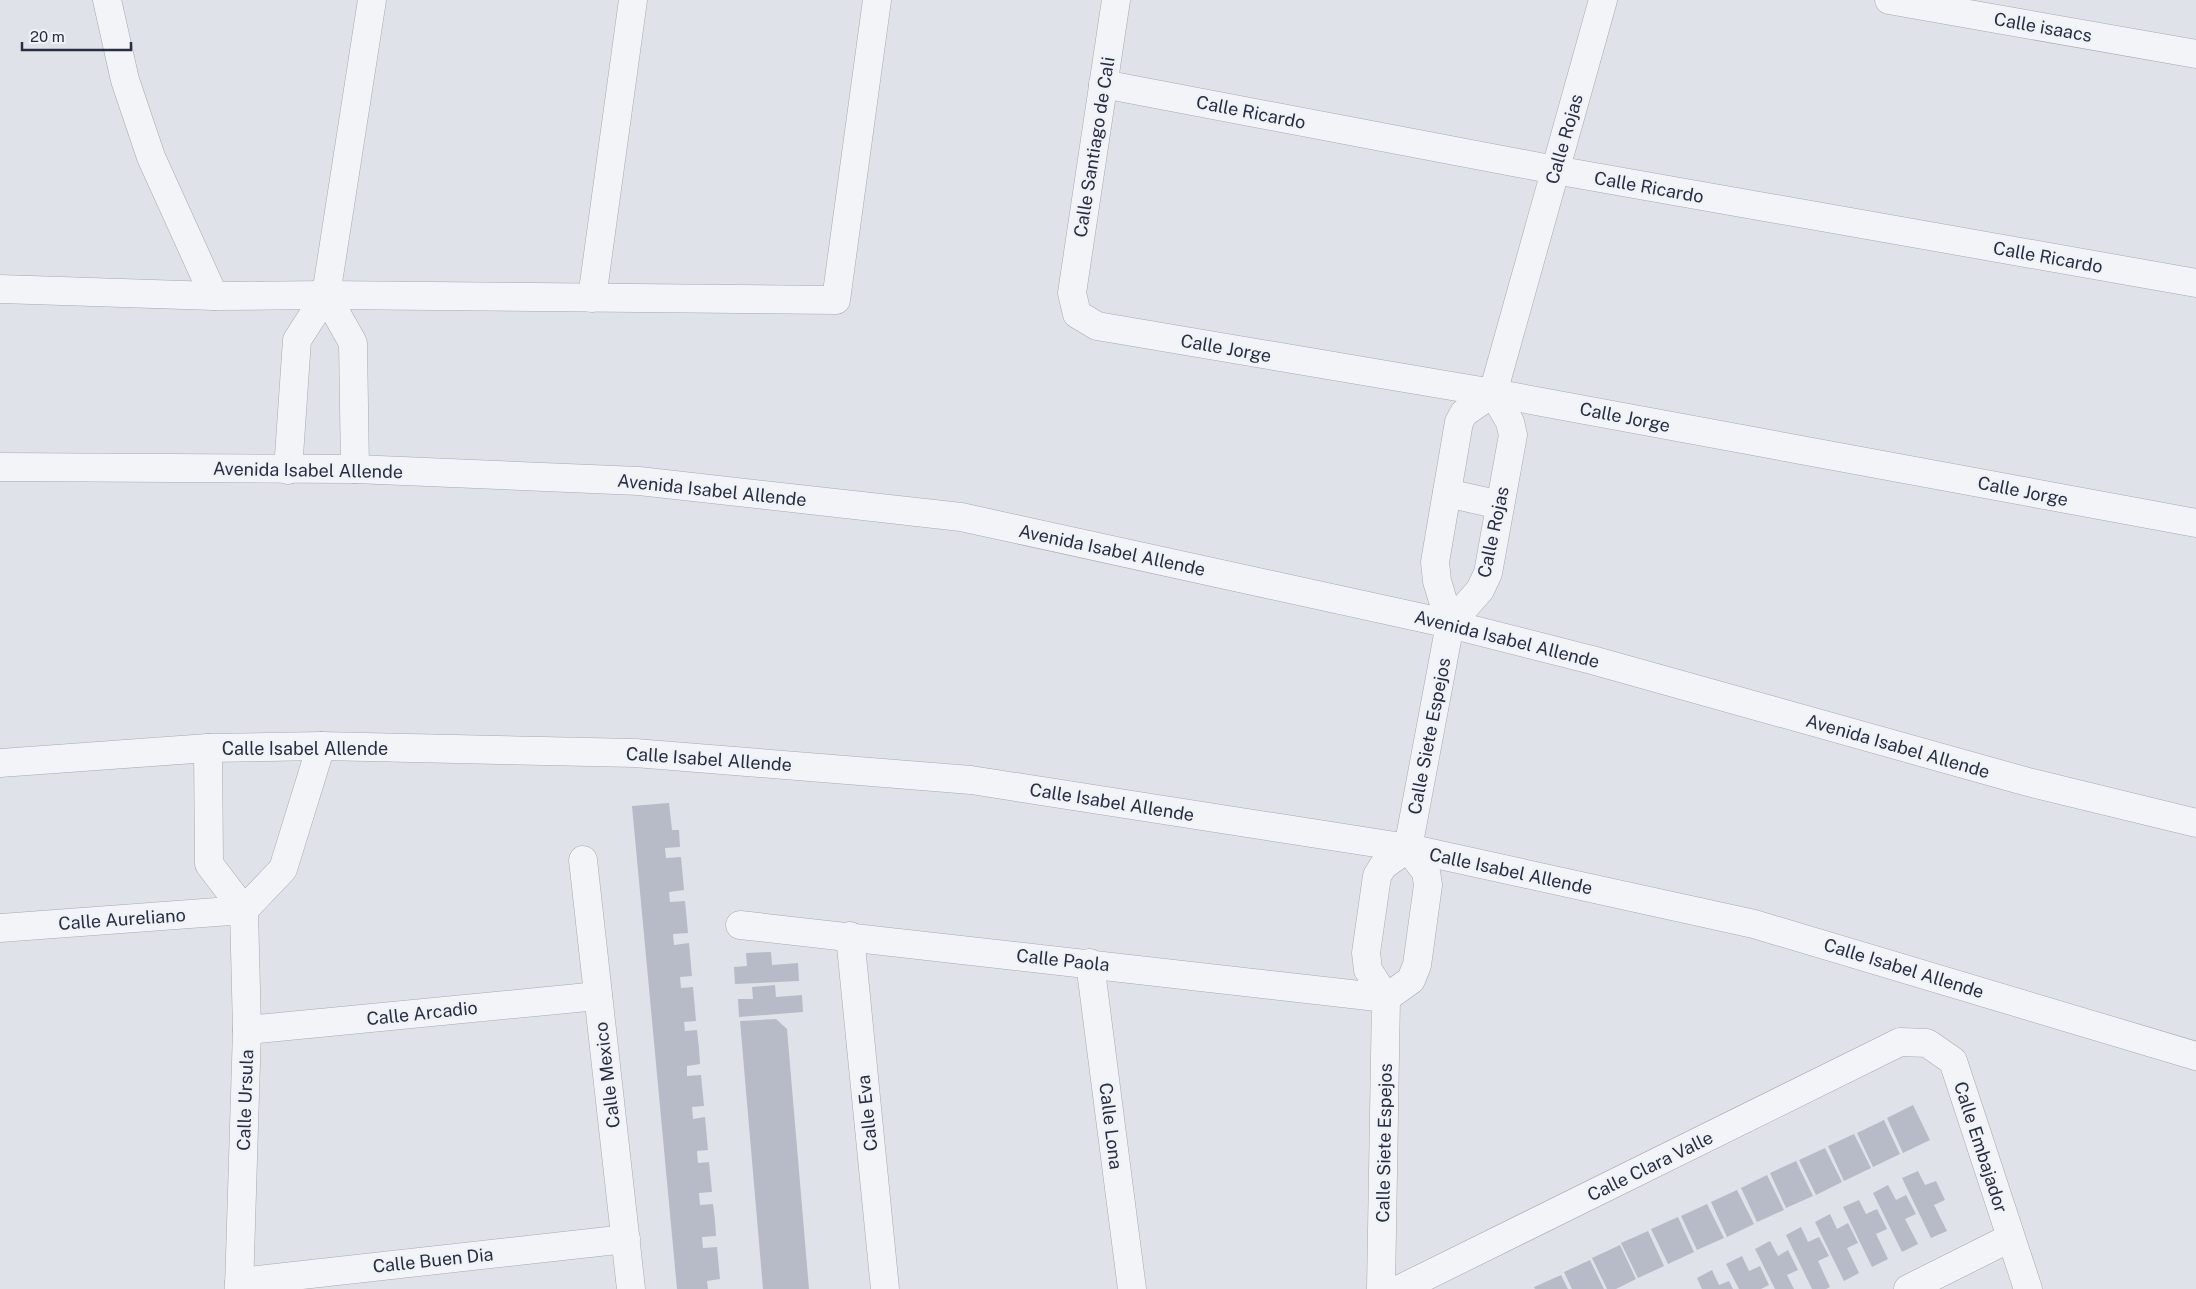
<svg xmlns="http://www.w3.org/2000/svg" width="2196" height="1289" font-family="'Public Sans',sans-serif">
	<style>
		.building { fill: #b7bbc7 }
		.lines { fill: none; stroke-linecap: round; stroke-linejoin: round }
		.minor-casing { stroke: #a5a8b4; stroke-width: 29 }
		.minor { stroke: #f3f4f8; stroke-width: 28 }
		.labels { text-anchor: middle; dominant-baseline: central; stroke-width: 5; stroke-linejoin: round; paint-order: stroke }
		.street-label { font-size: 18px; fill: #282e42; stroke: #eff2f7 }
	</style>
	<rect width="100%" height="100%" fill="#e0e2ea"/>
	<g class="building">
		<polygon points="669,803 672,830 679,830 680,847 665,848 666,858 681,857 684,890 669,892 670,902 685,901 688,933 673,934 674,945 689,943 692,976 680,977 681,988 693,987 696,1021 684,1022 685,1031 697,1030 699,1048 700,1064 687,1066 687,1076 701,1075 704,1106 692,1107 693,1119 705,1117 708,1150 697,1151 698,1163 709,1162 712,1192 699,1193 700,1205 713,1204 715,1220 716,1236 702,1237 703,1248 717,1247 720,1279 707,1281 708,1289 677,1289 632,806"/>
		<polygon points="771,952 772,965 798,963 799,981 735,984 734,967 747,966 746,953"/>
		<polygon points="775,985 776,997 802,995 803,1012 739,1017 738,999 753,999 752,987"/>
		<polygon points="776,1019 787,1029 809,1289 763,1289 740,1021"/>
		<polygon points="1913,1105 1930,1140 1903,1153 1887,1118"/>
		<polygon points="1884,1120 1900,1154 1873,1167 1857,1133"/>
		<polygon points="1854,1134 1871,1168 1844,1181 1828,1146"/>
		<polygon points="1825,1148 1842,1182 1816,1195 1799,1160"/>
		<polygon points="1796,1161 1813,1196 1786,1208 1770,1173"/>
		<polygon points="1918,1171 1925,1185 1936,1181 1945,1200 1934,1205 1947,1231 1931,1238 1902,1178"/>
		<polygon points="1767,1175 1784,1210 1757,1222 1741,1188"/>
		<polygon points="1888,1185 1896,1200 1906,1195 1916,1214 1905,1219 1918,1244 1902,1252 1873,1193"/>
		<polygon points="1737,1190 1754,1224 1727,1237 1711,1202"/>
		<polygon points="1859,1200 1866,1214 1877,1209 1887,1229 1876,1234 1888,1259 1872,1267 1843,1207"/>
		<polygon points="1707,1204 1724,1238 1697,1250 1681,1216"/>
		<polygon points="1830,1214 1837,1229 1848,1223 1858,1243 1847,1248 1859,1273 1844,1281 1815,1222"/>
		<polygon points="1678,1217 1694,1252 1668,1264 1651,1229"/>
		<polygon points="1801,1227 1808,1242 1819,1237 1829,1256 1818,1261 1830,1287 1826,1289 1812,1289 1786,1235"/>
		<polygon points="1648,1231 1664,1266 1638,1278 1621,1243"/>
		<polygon points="1770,1241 1778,1256 1788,1250 1798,1270 1787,1275 1794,1289 1775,1289 1755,1249"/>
		<polygon points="1620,1245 1636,1279 1616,1289 1607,1289 1592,1258"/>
		<polygon points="1742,1256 1749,1271 1760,1266 1769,1285 1761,1289 1739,1289 1726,1264"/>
		<polygon points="1590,1260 1604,1289 1572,1289 1564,1272"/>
		<polygon points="1712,1270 1719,1285 1729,1281 1733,1289 1702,1289 1697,1278"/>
		<polygon points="1561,1275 1568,1289 1535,1289 1534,1287"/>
	</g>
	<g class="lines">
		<g class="minor-casing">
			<g id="minor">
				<polyline points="107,0 125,80 151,157 214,296"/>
				<polyline points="1116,0 1072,293 1077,314 1097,326 1493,393 2196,523"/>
				<polyline points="1889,0 2196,54"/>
				<polyline points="1103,84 1555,170 2196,283"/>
				<polyline points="0,289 214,296 326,295 836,300 877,0"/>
				<polyline points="326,295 353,343 355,469"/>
				<polyline points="592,298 633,0"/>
				<polyline points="0,467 355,469 639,481 961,517 1450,624 1592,660 2028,782 2196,823"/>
				<polyline points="288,470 297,340 326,295 372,0"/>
				<polyline points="1447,493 1500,505"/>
				<polyline points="1450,624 1480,590 1488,573 1513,435 1510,422 1493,393"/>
				<polyline points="208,748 209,864 244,910 247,1030 239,1289"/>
				<polyline points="0,763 208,748 321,746 635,753 971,780 1408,848 1754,924 2196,1056"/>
				<polyline points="583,860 631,1289"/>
				<polyline points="244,910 283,869 321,746"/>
				<polyline points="740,925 1386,998"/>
				<polyline points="0,928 244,910"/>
				<polyline points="850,936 885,1289"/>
				<polyline points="1090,963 1132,1289"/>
				<polyline points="1386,998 1411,980 1417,965 1428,885 1426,872 1408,848"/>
				<polyline points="247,1030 598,996"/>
				<polyline points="239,1282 626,1239"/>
				<polyline points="1381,1289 1386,998 1368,970 1366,953 1377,876 1383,866 1408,848 1450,624 1437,581 1435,562 1459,422 1464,413 1493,393 1603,0"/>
				<polyline points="1400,1289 1900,1042 1927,1043 1953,1061 2028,1289"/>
				<polyline points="1908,1289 2010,1238"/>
			</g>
		</g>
		<use href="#minor" class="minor"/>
	</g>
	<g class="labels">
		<g class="street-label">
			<text transform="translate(2043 27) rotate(10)">Calle isaacs</text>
			<text transform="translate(1251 112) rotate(11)">Calle Ricardo</text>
			<text transform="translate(1564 139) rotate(-74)">Calle Rojas</text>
			<text transform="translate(1094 147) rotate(-81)">Calle Santiago de Cali</text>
			<text transform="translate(1649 187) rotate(10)">Calle Ricardo</text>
			<text transform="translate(2048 257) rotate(10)">Calle Ricardo</text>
			<text transform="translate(1226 348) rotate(10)">Calle Jorge</text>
			<text transform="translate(1625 417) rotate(11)">Calle Jorge</text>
			<text transform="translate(308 470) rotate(1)">Avenida Isabel Allende</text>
			<text transform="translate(712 490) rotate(6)">Avenida Isabel Allende</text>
			<text transform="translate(2023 491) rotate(11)">Calle Jorge</text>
			<text transform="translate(1493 532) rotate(-78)">Calle Rojas</text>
			<text transform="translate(1112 550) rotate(12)">Avenida Isabel Allende</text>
			<text transform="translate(1507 639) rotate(14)">Avenida Isabel Allende</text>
			<text transform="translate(1429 736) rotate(-79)">Calle Siete Espejos</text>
			<text transform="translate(1898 746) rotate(16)">Avenida Isabel Allende</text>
			<text x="305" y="748">Calle Isabel Allende</text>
			<text transform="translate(709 759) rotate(4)">Calle Isabel Allende</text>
			<text transform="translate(1112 802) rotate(9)">Calle Isabel Allende</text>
			<text transform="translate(1511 871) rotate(12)">Calle Isabel Allende</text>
			<text transform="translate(122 919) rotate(-4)">Calle Aureliano</text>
			<text transform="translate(1063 960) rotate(6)">Calle Paola</text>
			<text transform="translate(1904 968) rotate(17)">Calle Isabel Allende</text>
			<text transform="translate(422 1013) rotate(-6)">Calle Arcadio</text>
			<text transform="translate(607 1075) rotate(-97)">Calle Mexico</text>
			<text transform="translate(245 1100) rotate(-88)">Calle Ursula</text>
			<text transform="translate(867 1113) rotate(-96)">Calle Eva</text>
			<text transform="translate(1111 1126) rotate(83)">Calle Lona</text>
			<text transform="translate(1384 1143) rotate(-89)">Calle Siete Espejos</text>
			<text transform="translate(1981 1147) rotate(72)">Calle Embajador</text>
			<text transform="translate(1650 1166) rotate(-26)">Calle Clara Valle</text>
			<text transform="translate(433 1260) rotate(-6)">Calle Buen Dia</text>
		</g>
	</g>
	<path d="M22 42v8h109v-8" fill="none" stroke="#282e42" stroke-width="2.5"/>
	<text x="30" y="42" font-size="15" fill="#282e42" stroke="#eff2f7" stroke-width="4" paint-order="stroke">20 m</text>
</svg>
